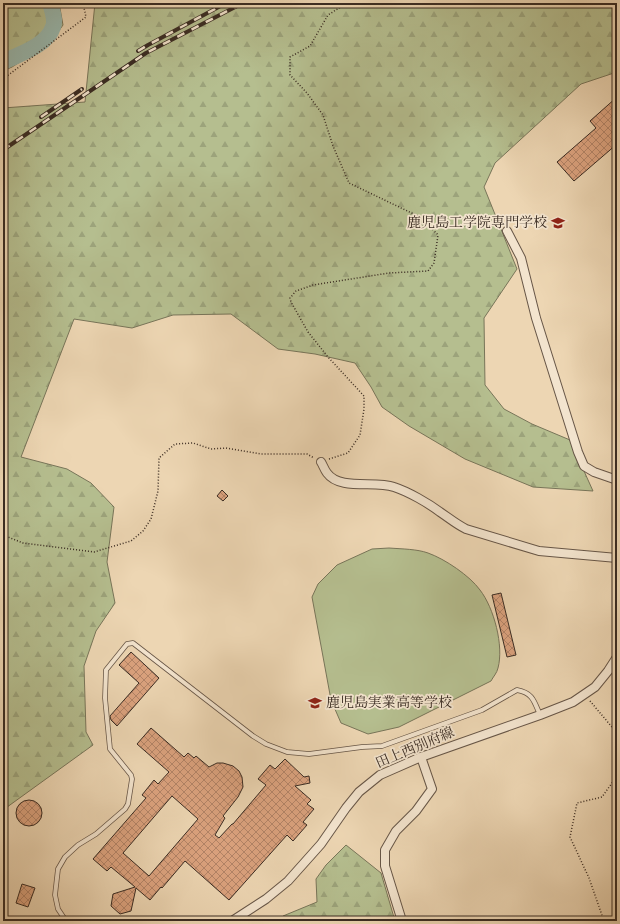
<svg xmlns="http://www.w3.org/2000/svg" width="620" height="924" font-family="'Libre Bodoni','Noto Serif JP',serif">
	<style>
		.forest { fill: url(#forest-firs); stroke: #787559 }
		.pitch { fill: #b5be8f; stroke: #787559 }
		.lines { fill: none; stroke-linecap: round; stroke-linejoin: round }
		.river { stroke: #99b9af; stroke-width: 16 }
		.building { fill: url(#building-cross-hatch); stroke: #3a2c23; fill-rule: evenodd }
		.service-casing { stroke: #675647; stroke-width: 5.5 }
		.minor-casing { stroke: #675647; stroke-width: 10 }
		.path { stroke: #3a2c23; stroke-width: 1.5; stroke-dasharray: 1 2; stroke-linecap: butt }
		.service { stroke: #f3e4ce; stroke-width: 4 }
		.minor { stroke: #f3e4ce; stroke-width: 8 }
		.rail-casing { stroke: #3a2c23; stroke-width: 4 }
		.rail { stroke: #f3e4ce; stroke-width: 2.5; stroke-dasharray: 8; stroke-linecap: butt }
		.labels { text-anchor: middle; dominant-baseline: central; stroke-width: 3.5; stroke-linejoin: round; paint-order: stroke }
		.poi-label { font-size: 14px; fill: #3a2c23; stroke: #f3e4ce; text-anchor: end }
		.street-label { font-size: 14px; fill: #3a2c23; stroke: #f3e4ce }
	</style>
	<defs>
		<pattern id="forest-firs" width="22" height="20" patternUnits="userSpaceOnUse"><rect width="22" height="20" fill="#b5be8f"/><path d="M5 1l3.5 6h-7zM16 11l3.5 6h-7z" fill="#9ca37b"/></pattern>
		<pattern id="building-cross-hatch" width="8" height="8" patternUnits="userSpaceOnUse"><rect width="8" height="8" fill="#dba27e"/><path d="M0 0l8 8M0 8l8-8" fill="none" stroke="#b38467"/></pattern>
	</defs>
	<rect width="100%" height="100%" fill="#edd6b3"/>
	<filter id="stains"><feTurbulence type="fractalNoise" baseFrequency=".005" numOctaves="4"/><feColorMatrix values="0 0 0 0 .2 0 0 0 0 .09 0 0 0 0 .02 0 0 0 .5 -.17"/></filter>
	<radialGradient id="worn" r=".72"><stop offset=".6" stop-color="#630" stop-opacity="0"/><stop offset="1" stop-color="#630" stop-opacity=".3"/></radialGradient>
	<g class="forest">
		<polygon points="3,3 59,3 63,25 51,42 12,67 3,71"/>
		<polygon points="95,3 617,3 617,72 581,84 495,163 484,187 517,269 484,318 485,385 504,409 532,424 570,440 593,491 533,487 465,459 409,426 382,407 371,387 355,363 315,354 278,349 231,314 173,315 132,328 74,319 21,457 67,469 91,483 114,507 107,562 115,603 96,631 84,666 86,732 93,745 3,810 3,108 85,102"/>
		<polygon points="346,845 381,873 395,921 282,921 283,916 317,902 316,879 326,865"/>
	</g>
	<path class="pitch" d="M389 548C402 549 417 549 428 553 445 559 470 576 480 590 494 608 504 646 498 668 497 673 493 677 491 681L399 727 368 734 341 723 331 700 312 597 318 584 337 565 372 549Z"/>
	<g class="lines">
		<path class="river" d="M3 62C19 54 47 46 53 27 56 20 52 10 50 3"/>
	</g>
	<g class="building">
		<polygon points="617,97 617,144 574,181 557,162 596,128 590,121"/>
		<polygon points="222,490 228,496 223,501 217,496"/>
		<polygon points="501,593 516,655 507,657 492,595"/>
		<polygon points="131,652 159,678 117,726 111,720 110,716 139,683 119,665"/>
		<path d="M151 728 184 757 188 753 194 758 196 756 209 767 217 763H223L233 766 239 771 242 777 243 787 238 797 223 816 225 818 215 835 219 838 232 824H233L266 785 258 779 270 765 275 769 285 759 304 777 309 776 310 783 295 786 311 800 307 804 314 809 303 822 307 825 293 841 287 835 229 900 185 861 162 888 161 887 150 900 136 888 131 911 120 914 111 906 113 894 135 887 111 867 107 871 93 859 146 798 142 795 154 780 158 784 169 772 137 744ZM172 796 198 819 149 876 123 853Z"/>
		<circle cx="29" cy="813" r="13"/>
		<polygon points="22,884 35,888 28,907 16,903"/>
	</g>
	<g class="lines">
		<g class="service-casing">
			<path id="service" d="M66 921 58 909 55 895 58 869 65 857 78 845 96 834 125 809 128 804 132 779 131 775 110 749 105 698 106 670 127 644 133 643 253 736 266 744 287 752 309 754 362 747 382 746 482 710 517 690C533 693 534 701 540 715"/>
		</g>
		<g class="minor-casing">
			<g id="minor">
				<polyline points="507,231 521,258 536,318 578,452 584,466 594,472 617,480"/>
				<path d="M321 462C323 465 324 469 327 473 340 491 375 480 394 487 409 492 428 503 440 512 449 518 456 524 466 529L539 551 617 558"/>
				<polyline points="232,921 266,899 288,881 321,844 346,808 359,792 380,775 421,757 540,715 573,702 595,687 608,671 617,657"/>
				<polyline points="402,921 385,866 385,850 396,831 416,811 432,789 421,757"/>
			</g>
		</g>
		<g class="path">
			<polyline points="3,79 86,17 83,3"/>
			<polyline points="329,459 348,453 360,435 364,409 364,396 328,357 308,332 291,302 290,298 296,291 313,285 389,273 428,271 434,263 438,235 422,218 349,183 333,146 323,115 307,93 290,75 290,57 310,46 328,15 347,3"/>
			<polyline points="3,535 23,543 94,552 131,541 143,531 151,519 158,491 159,458 175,444 193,443 211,449 226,448 261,454 307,454 314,458"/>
			<polyline points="590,701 617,733"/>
			<polyline points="604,921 589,878 570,837 577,803 602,797 617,776"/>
		</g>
		<use href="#service" class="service"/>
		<use href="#minor" class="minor"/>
		<g class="rail-casing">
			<g id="rail">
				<polyline points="138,51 148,45 226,3"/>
				<polyline points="41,117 82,89"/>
				<polyline points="3,150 146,53 243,3"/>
			</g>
		</g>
		<use href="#rail" class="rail"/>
	</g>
	<defs>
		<g id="university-bare" transform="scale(1.08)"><path d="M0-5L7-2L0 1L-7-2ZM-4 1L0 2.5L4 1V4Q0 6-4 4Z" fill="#8f2418" stroke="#f3e4ce" stroke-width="2.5" paint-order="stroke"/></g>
		<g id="school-bare" transform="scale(1.08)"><path d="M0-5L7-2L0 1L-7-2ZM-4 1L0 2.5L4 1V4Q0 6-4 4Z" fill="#8f2418" stroke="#f3e4ce" stroke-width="2.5" paint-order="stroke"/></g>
	</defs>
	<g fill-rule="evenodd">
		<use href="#university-bare" x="558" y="223"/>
		<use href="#school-bare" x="315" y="703"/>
	</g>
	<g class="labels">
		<g class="poi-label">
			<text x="547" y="223">鹿児島工学院専門学校</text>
			<text x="326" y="703" text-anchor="start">鹿児島実業高等学校</text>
		</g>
		<g class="street-label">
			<text transform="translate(415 748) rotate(-23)">田上西別府線</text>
		</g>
	</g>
	<rect width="620" height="924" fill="none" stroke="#edd6b3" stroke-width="16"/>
	<rect x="4" y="4" width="612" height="916" fill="none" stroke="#3a2c23" stroke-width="2"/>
	<rect x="8" y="8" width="604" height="908" fill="none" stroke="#3a2c23"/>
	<rect width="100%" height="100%" filter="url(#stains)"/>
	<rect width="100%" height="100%" fill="url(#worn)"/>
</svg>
